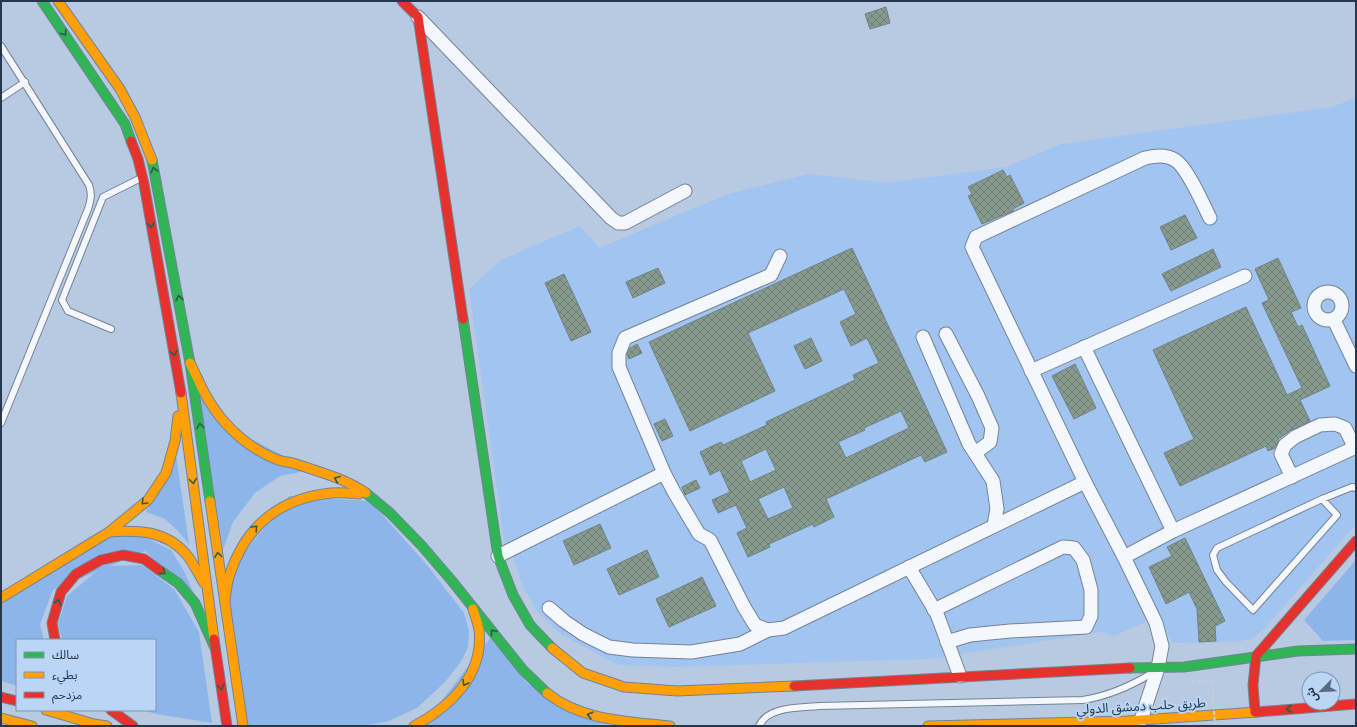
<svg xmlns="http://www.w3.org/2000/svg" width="1357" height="727" font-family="'Fira Sans Condensed','Noto Sans Arabic',sans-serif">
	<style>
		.built { fill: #a2c4f1 }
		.grass { fill: #8cb6ea }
		.building { fill: url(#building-cross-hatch); stroke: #728081; fill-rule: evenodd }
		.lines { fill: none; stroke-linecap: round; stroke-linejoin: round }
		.lane-casing { stroke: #748397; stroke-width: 8 }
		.street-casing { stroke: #748397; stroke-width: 15 }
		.fast-casing { stroke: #748397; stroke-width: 11 }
		.slow-casing { stroke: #748397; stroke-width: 11 }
		.jam-casing { stroke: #748397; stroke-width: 11 }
		.path { stroke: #c8ced5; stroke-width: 2; stroke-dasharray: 4 2; stroke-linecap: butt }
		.lane { stroke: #f4f7fb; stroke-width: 6 }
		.street { stroke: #f4f7fb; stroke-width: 13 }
		.fast { stroke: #30b455; stroke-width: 9 }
		.slow { stroke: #ff9f0a; stroke-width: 9 }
		.jam { stroke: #e5322d; stroke-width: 9 }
		.path-bridge { stroke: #c8ced5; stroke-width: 2; stroke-dasharray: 4 2; stroke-linecap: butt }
		.oneway { stroke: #295c4f }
		.labels { text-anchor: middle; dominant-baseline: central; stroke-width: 4; stroke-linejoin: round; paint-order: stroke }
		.street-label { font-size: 13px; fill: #26374d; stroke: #bbd5f6 }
	</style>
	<defs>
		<pattern id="building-cross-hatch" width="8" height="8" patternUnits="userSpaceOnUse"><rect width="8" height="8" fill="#869b8e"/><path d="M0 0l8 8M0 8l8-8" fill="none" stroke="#6d7f76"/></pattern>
	</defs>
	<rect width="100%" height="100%" fill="#b8cae2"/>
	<polygon class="built" points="1356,98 1356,524 1264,629 1251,639 1236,642 1172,643 1159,616 1114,636 1101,632 930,659 675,667 619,665 584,647 559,633 537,611 522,585 514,559 504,540 469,289 501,260 580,226 599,248 728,194 809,174 887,183 1006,167 1061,144 1332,107"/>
	<g class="grass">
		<polygon points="200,395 222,424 311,470 280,476 255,493 233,522 223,550"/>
		<polygon points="174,441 189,544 178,531 165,519 146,512"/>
		<polygon points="289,496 370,501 427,565 464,613 469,631 468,647 462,660 445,682 417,708 389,721 364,726 247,726 229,601 236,563"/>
		<polygon points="125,527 171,550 184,571 195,596 145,551 53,590 40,624 44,640 17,640 17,686 1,681 1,605"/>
		<polygon points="1356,560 1356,640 1323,641 1304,620"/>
		<polygon points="142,565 174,589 199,632 212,723 156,714 142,710 155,710 155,640 62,640 58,624 67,596 103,566"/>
		<polygon points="490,638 528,684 624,723 568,726 416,726 426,721"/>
	</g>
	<g class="building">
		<polygon points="886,7 890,23 870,29 865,14"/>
		<polygon points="1003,170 1007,177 1010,175 1024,203 1013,209 1013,211 982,224 968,196 972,194 968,187"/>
		<polygon points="1185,215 1197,238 1171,250 1160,227"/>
		<path d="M852 248 947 452 925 462 921 455 826 499 834 517 814 527 813 524 778 540 769 544 770 547 748 557 737 533 747 528 736 505 718 513 712 500 730 492 720 470 710 475 700 452 721 442 723 445 767 425 766 422 855 380 853 375 879 363 867 338 851 346 840 322 856 314 844 289 748 333 775 391 690 431 649 342ZM901 411 909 428 846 458 838 442 865 430 864 428ZM766 449 776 470 750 482 741 461ZM784 487 793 508 768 519 758 499Z"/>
		<polygon points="1213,249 1221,267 1171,291 1162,274"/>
		<polygon points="1278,258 1301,308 1291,312 1298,327 1302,325 1330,386 1300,400 1310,421 1291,430 1278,439 1279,440 1275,448 1268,451 1266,446 1180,486 1164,453 1194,439 1153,350 1246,307 1287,395 1302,388 1262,303 1269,300 1255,269"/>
		<polygon points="658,268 665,283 633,298 626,282"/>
		<polygon points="564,274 591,332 571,341 545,283"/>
		<polygon points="811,338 822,361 805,369 794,346"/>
		<polygon points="637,344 642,353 629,359 627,354 630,348"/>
		<polygon points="1075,364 1096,408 1074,419 1052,376"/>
		<polygon points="665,419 673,436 662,441 654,424"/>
		<polygon points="696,480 700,488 685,495 682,487"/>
		<polygon points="600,524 611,548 574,565 563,541"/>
		<polygon points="1185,538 1225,621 1215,626 1216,641 1199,642 1197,609 1189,592 1166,604 1149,567 1172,556 1167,547"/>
		<polygon points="647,550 659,577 619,595 607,569"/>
		<polygon points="702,577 716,606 669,627 656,599"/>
	</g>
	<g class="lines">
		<g class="lane-casing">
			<g id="lane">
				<path d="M1 46 89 185C92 194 91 200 88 209L1 423"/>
				<polyline points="1,98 25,82"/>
				<polyline points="111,329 68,311 62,300 103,197 141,178"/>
				<polyline points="1322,499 1337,515 1253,610 1226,582 1217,570 1213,555 1217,548 1322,499 1352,487 1356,488"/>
				<path d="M759 726C768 706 800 708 819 706L1083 700C1108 696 1131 686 1152 673"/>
			</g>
		</g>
		<g class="street-casing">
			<g id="street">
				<polyline points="418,17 611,218 618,223 625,223 685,191"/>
				<polyline points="780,256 771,275 625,338 619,353 619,367 664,473 674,492 699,534 710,540 744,607 755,625 768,630 784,628 1085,482"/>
				<circle cx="1328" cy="306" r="14"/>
				<polyline points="1334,320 1356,366"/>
				<polyline points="946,334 978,396 992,428 990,442 975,453"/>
				<polyline points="923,337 969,444 993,481 997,509 994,525"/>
				<polyline points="1084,347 1173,531"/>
				<polyline points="1031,371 1245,276"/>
				<polyline points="1292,477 1281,454 1285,445 1295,437 1320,425 1335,424 1345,428 1355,448"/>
				<polyline points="498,556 664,473"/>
				<polyline points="1124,557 1173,531 1356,447"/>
				<polyline points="909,567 937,614 960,676"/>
				<polyline points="549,608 564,621 583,634 609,647 633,650 691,652 740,644 768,630"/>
				<polyline points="934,610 1063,547 1074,548 1083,560 1091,590 1091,616 1086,627 1010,631 970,635 947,642"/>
				<path d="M1141 720 1158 668 1162 646 1156 623 1124 557 1085 482 972 247 976 237 1145 158C1155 156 1165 154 1175 160 1187 167 1203 204 1210 218"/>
			</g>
		</g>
		<g class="fast-casing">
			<g id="fast">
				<polyline points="42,1 125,124 131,141"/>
				<polyline points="152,160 190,363 210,501"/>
				<polyline points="463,319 498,556 513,595 530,625 552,648"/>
				<polyline points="366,493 390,513 422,546 452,581 523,670 547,693"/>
				<polyline points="159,570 178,583 195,603 215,648"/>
				<polyline points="1130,668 1184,667 1298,651 1356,649"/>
			</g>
		</g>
		<g class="slow-casing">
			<g id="slow">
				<polyline points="58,1 120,89 135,117 152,160"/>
				<path d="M190 363C197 376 202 391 211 404 226 428 251 450 278 460 284 462 290 462 296 464 320 472 346 479 366 493"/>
				<polyline points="181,393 214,639"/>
				<polyline points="210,501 243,726"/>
				<path d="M109 532C138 530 165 530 186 554 193 562 198 574 204 583"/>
				<polyline points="1,598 109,532 148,500 166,473 175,441 178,416"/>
				<path d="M225 601C226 592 227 582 230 574 246 525 281 498 331 493 340 492 350 493 359 494"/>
				<polyline points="552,648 583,673 624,687 677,691 794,686"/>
				<path d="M547 693C582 721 627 721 670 726"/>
				<polyline points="46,710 94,724 107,726"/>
				<polyline points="1,718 32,726"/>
				<path d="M414 726C450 707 484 675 479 630 478 623 475 616 473 609"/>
				<polyline points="928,726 1127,721 1257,712"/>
			</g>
		</g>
		<g class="jam-casing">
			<g id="jam">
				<polyline points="402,1 418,17 463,319"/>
				<polyline points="131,141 138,159 144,184 181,393"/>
				<polyline points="214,639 227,726"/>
				<polyline points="55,640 52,623 61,592 76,574 101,560 123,555 144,559 159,570"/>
				<polyline points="794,686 1130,668"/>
				<polyline points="1,697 17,701"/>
				<polyline points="111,710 133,726"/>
				<polyline points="1255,712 1253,685 1256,656 1356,541"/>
				<polyline points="1257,712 1356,704"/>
			</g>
		</g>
		<polyline class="path" points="1193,680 1193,682 1212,681"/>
		<use href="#lane" class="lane"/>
		<use href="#street" class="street"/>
		<use href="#fast" class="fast"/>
		<use href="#slow" class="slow"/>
		<use href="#jam" class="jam"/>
		<polyline class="path-bridge" points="1212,681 1215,726"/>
	</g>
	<defs><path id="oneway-chevron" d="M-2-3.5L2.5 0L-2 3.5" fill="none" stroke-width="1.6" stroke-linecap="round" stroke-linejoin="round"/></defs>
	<g class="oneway">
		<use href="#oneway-chevron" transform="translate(64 33) rotate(56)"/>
		<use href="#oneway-chevron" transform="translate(154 170) rotate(-104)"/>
		<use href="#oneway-chevron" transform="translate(151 225) rotate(80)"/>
		<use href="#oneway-chevron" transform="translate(179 298) rotate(-100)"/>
		<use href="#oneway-chevron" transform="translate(174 353) rotate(80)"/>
		<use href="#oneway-chevron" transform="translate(200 426) rotate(-98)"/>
		<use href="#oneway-chevron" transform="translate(337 479) rotate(-158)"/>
		<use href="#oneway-chevron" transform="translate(193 481) rotate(82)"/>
		<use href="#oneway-chevron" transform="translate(144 502) rotate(135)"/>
		<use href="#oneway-chevron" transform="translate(255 528) rotate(-47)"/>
		<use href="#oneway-chevron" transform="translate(218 555) rotate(-98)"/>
		<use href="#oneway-chevron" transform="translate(163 572) rotate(36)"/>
		<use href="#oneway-chevron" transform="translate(58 602) rotate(-74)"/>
		<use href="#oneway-chevron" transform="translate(493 632) rotate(-129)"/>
		<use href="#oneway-chevron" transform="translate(465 683) rotate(120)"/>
		<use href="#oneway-chevron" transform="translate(221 687) rotate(81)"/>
		<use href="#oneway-chevron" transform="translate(1289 709) rotate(174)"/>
		<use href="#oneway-chevron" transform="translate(590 715) rotate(-164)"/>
	</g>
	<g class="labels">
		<g class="street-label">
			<text transform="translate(1141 706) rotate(-3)">طريق حلب دمشق الدولي</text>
		</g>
	</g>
	<rect width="1357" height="727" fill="none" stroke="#26374d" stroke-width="4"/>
	<rect x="16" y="639" width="140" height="72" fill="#bbd5f6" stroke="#7f96b2"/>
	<rect x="24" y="652" width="20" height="6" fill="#30b455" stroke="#7f96b2"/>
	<text x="52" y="659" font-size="12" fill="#26374d">سالك</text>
	<rect x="24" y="672" width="20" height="6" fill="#ff9f0a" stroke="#7f96b2"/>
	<text x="52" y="679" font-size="12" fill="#26374d">بطيء</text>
	<rect x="24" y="692" width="20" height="6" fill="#e5322d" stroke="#7f96b2"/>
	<text x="52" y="699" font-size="12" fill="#26374d">مزدحم</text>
	<g transform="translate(1321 691) rotate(246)"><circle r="19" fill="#bbd5f6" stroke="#7f96b2"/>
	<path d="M0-3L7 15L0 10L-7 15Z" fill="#596a81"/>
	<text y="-6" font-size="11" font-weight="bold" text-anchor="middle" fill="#26374d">ش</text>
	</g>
</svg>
